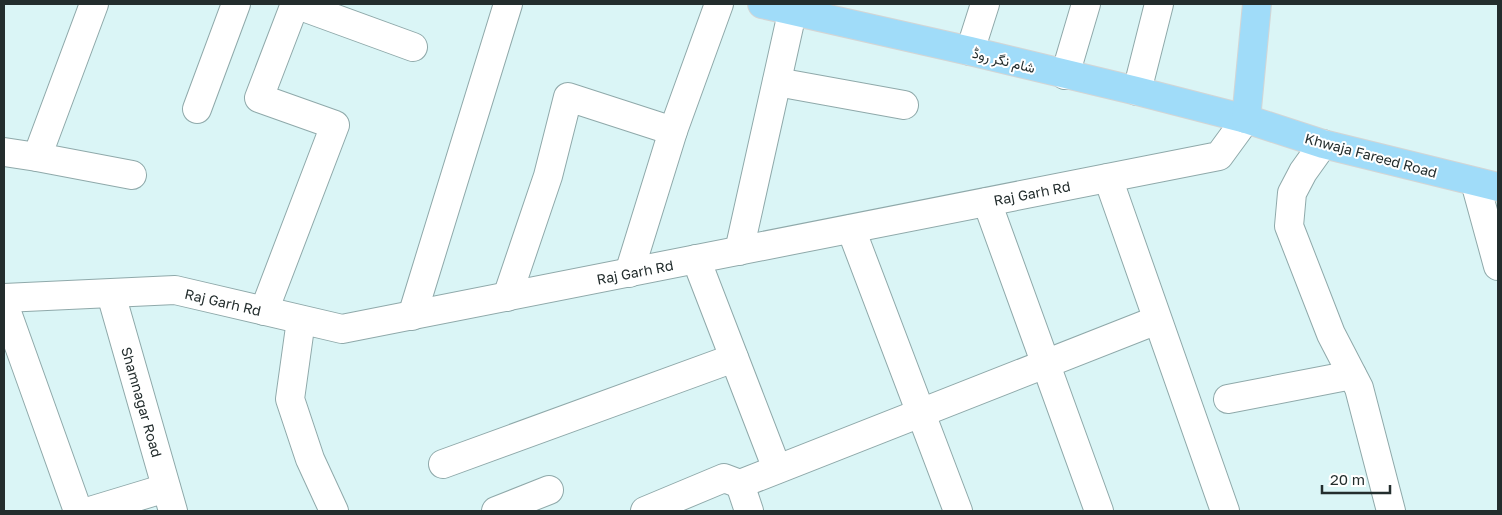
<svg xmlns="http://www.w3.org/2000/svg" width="1502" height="515" font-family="'Golos Text',Vazirmatn,sans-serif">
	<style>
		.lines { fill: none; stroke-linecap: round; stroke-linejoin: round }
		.minor-casing { stroke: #8fa9aa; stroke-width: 30 }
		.major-casing { stroke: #d3d5d5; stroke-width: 30 }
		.minor { stroke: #fff; stroke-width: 28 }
		.major { stroke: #a0dcf9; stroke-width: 28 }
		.labels { text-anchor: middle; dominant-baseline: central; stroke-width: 4; stroke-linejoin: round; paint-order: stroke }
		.street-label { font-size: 14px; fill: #232d2d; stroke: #fff }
	</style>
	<rect width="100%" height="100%" fill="#daf5f6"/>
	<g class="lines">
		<g class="minor-casing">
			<g id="minor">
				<polyline points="295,4 413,47"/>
				<polyline points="970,51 985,4"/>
				<polyline points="1065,75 1086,4"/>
				<polyline points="777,82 904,105"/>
				<polyline points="1137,91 1159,4"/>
				<polyline points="197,109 236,4"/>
				<polyline points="1323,144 1303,172 1292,193 1289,226 1331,334 1359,388 1391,511"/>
				<polyline points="4,152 37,157 132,175"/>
				<polyline points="37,157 94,4"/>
				<polyline points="1108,178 1225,511"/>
				<polyline points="1475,182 1498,266"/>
				<polyline points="987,202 1099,511"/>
				<polyline points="851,229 958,511"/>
				<polyline points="739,251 794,4"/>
				<polyline points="696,259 777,469"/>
				<polyline points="629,273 673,131 719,4"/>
				<polyline points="111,294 173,511"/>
				<polyline points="507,297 548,176 568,97 673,131"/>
				<polyline points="4,298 175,290 342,329 1219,156 1246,119"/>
				<polyline points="4,304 78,511"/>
				<polyline points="264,311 335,125 259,98 295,4"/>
				<polyline points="412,316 508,4"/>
				<polyline points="301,320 290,399 310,459 334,511"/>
				<polyline points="1228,399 1352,375"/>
				<polyline points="443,464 734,358"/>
				<polyline points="740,484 749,511"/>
				<polyline points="90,511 166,488"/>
				<polyline points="496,511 549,490"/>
				<polyline points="645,511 724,478 740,484 1157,320"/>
			</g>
		</g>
		<g class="major-casing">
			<g id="major">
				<polyline points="762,4 970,51 1137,91 1246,119 1323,144 1498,187"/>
				<polyline points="1246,119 1257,4"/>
			</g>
		</g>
		<use href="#minor" class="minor"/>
		<use href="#major" class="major"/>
	</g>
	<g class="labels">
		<g class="street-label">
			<text transform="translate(1004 60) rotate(14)">شام نگر روڈ</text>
			<text transform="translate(1371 155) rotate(15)">Khwaja Fareed Road</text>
			<text transform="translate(1032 193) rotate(-11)">Raj Garh Rd</text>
			<text transform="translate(635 272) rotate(-11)">Raj Garh Rd</text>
			<text transform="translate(223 302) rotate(13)">Raj Garh Rd</text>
			<text transform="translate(142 402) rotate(74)">Shamnagar Road</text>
		</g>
	</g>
	<rect width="1502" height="515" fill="none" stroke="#232d2d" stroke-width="10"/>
	<path d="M1322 485v8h68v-8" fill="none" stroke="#232d2d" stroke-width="2.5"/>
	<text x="1330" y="485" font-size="15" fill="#232d2d" stroke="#ffffff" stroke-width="4" paint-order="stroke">20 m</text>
</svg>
